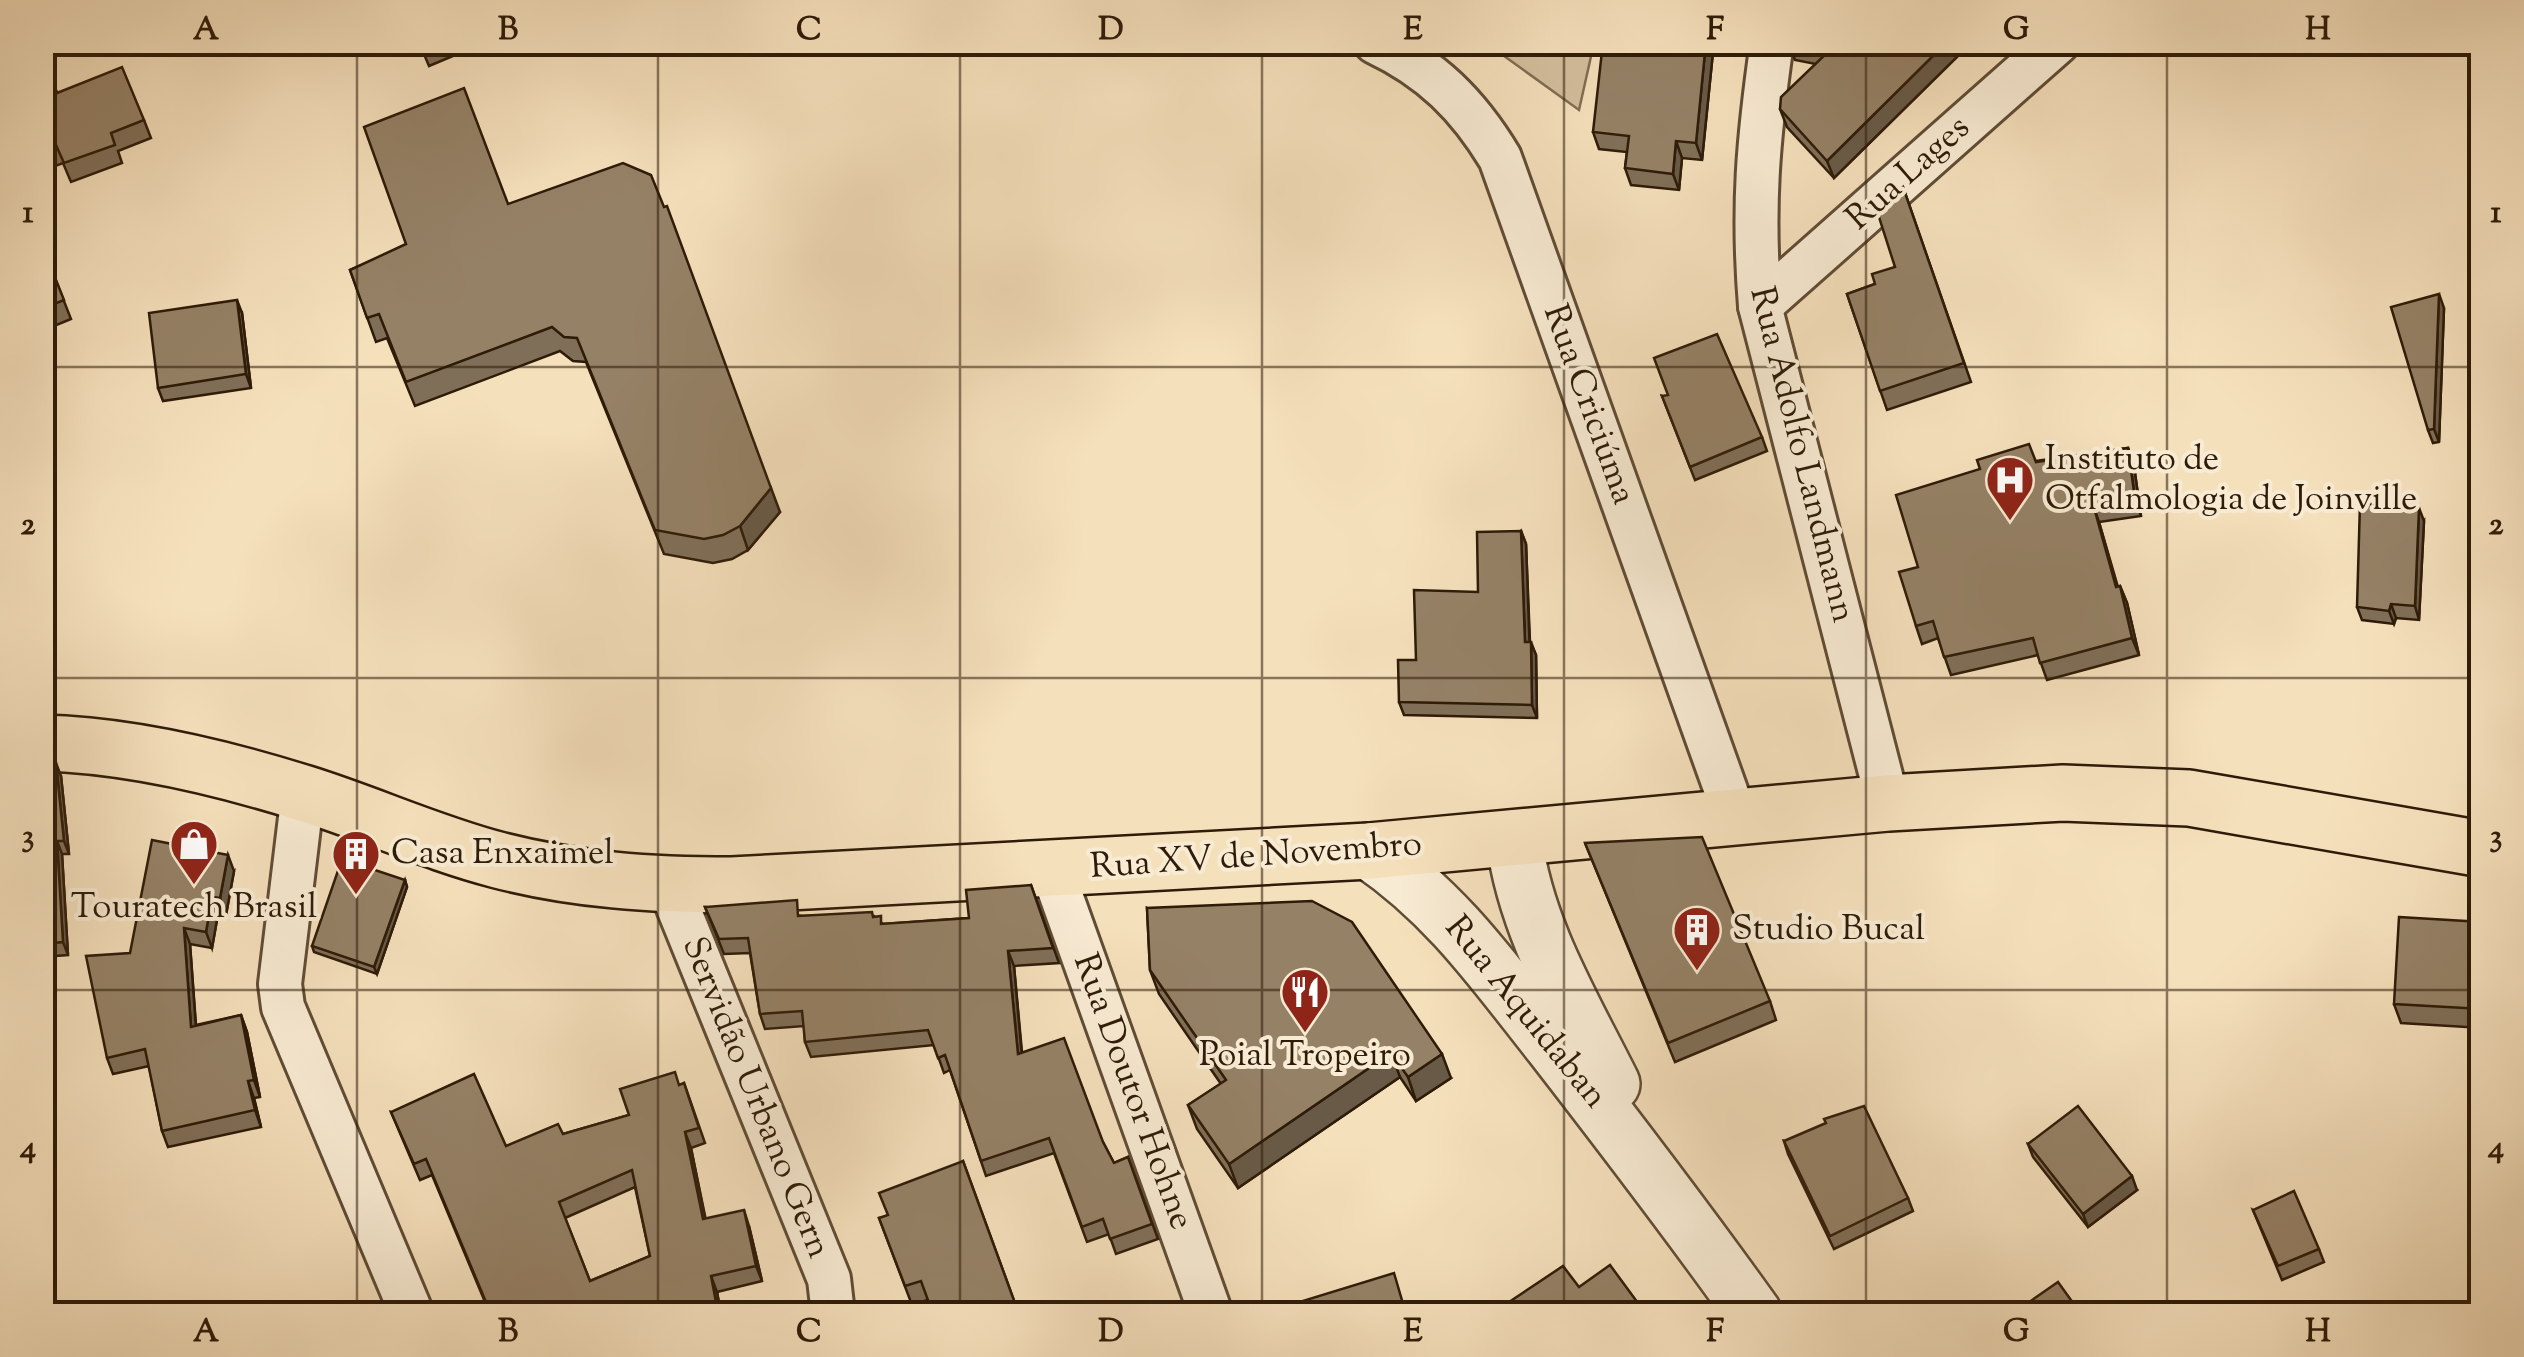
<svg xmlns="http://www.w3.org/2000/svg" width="2524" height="1357" font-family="'Sorts Mill Goudy',serif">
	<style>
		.green { fill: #d3bf9d; stroke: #806d52; stroke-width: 2.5 }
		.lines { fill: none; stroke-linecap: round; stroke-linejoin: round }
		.minor-casing { stroke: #604c35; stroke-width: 48 }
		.tertiary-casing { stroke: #604c35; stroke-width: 60 }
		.primary-casing { stroke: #2e1b08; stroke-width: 60 }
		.minor { stroke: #f8ebd3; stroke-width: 42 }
		.tertiary { stroke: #f8ebd3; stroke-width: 55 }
		.primary { stroke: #f5e0bc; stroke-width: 55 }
		.wall { fill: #806f58; stroke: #2e1b08; stroke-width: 2.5; fill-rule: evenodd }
		.shaded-wall { fill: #685a47; stroke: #2e1b08; stroke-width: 2.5 }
		.building { fill: #958166; stroke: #2e1b08; stroke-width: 2.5; fill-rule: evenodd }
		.grid { fill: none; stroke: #2e1b08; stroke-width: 2.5; stroke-opacity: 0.55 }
		.labels { text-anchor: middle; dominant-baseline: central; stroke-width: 8; stroke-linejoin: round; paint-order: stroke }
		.street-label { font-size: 35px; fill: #2e1b08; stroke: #f8ebd3 }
		.poi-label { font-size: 35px; fill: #2e1b08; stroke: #f8ebd3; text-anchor: start }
		.neatline { fill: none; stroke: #2e1b08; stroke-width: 4 }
		.grid-label { font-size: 32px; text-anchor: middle; font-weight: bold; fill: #2e1b08 }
	</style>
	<rect width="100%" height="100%" fill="#f5e0bc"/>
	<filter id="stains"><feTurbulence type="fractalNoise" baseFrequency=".002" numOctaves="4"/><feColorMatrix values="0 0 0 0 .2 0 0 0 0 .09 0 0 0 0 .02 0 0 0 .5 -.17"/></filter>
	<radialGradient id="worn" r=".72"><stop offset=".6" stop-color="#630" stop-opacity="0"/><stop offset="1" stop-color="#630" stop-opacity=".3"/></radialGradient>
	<polygon class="green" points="1486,43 1594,43 1579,110"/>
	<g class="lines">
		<g class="minor-casing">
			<g id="minor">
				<path d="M1375 42C1432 69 1468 105 1500 158L1735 816"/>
				<path d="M1772 42C1758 140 1752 208 1760 306L1888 803"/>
				<polyline points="1760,306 2058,42"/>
				<polyline points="303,793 280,984 283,1007 412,1314"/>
				<polyline points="1052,870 1211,1314"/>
				<polyline points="669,885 829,1279 833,1314"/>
			</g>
		</g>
		<g class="tertiary-casing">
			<g id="tertiary">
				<path d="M1514 838C1525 927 1572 1004 1612 1084"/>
				<path d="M1369 851C1447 904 1494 972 1552 1045 1621 1134 1689 1223 1754 1314"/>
			</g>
		</g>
		<g class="primary-casing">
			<path id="primary" d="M42 743C130 745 220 767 303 793 368 813 432 843 498 860 574 880 653 885 732 885L1369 851 1888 803 2063 793 2189 798 2482 849"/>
		</g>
		<use href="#minor" class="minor"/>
		<use href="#tertiary" class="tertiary"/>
		<use href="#primary" class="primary"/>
	</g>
	<g class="wall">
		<polygon points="419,42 486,42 429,66"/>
		<polygon points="1714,42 1702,160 1682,158 1679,190 1631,185 1625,168 1627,152 1599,149 1593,132"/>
		<polygon points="1788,42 1959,42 1957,44 1961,53 1834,178 1787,127 1780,109 1816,64 1795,60"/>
		<polygon points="42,53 57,93 144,120 151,138 118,151 122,163 71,182 63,163 42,171"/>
		<polygon points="1903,187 1971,382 1887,410 1847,294 1875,284 1895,267"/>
		<polygon points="508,204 780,512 748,550 732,559 713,563 664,554 586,362 573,361 560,351 415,406 387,338 376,342 350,270"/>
		<polygon points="42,245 71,319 42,331"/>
		<polygon points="2444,308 2439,442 2433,443 2428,430"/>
		<polygon points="242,313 251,388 163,401 158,388"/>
		<polygon points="1662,396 1762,437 1767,451 1695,480"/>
		<polygon points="2128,448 2134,466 2141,516 2099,522 2118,587 2120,586 2127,603 2139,655 2047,680 2038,655 1951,675 1938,638 1922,644 1916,626 1918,567 1980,469"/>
		<polygon points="2424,521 2419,620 2396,618 2394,624 2362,620 2357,607"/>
		<polygon points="1521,531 1526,544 1530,642 1536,655 1537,718 1404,715 1399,702 1416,660 1478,592"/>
		<polygon points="42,764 61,776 69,854 62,854 68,955 42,957"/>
		<polygon points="1585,843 1770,1001 1776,1020 1675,1062"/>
		<polygon points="234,871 226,915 218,914 212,948 190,944 196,1025 241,1015 247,1032 260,1097 254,1098 261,1127 168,1147 162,1131 149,1066 113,1074 107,1058 130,953"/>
		<polygon points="405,880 407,887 377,974 314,952 312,946"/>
		<polygon points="1031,885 1059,963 1014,966 1022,1052 1103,1142 1114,1163 1128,1157 1158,1239 1116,1254 1109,1234 1087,1242 1054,1153 986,1176 950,1070 944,1073 934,1045 811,1057 805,1042 804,1026 765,1029 760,1014 750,953 724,954 705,907 803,916 874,916 883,924 969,918"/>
		<polygon points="1147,908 1451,1078 1416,1101 1400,1077 1238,1188 1197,1129 1188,1105 1221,1084 1159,994 1150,970"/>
		<polygon points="2482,922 2482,1028 2401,1023 2394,1004"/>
		<path d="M684 1083 705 1143 691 1148 705 1218 749 1226 762 1281 717 1292 721 1314H490L432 1175 420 1180 391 1112 506 1146 563 1134 629 1115ZM635 1187 650 1256 590 1281 565 1218Z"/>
		<polygon points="1784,1141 1908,1198 1913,1211 1834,1249 1788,1154"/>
		<polygon points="2028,1144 2137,1190 2088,1227 2033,1157"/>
		<polygon points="963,1161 1019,1314 933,1314 927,1300 912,1305 879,1218 888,1216"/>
		<polygon points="2253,1210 2319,1249 2324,1262 2282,1280"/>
	</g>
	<g class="shaded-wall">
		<polygon points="1706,42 1714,42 1702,160 1696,143"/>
		<polygon points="1947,42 1959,42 1957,44 1961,53 1834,178 1827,161"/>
		<polygon points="1676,141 1682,158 1679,190 1673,174"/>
		<polygon points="2439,294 2444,308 2439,442 2434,429"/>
		<polygon points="237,300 242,313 251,388 246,374"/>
		<polygon points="2128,448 2134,466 2141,516 2135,499"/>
		<polygon points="771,488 780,512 748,550 740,526"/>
		<polygon points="2093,504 2099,522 2122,604 2116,587"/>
		<polygon points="2419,508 2424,521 2419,620 2415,606"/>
		<polygon points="1521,531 1526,544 1530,655 1525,642"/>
		<polygon points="2120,586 2127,603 2139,655 2132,638"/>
		<polygon points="2391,604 2396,618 2394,624 2389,611"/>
		<polygon points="1531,642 1536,655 1537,718 1532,705"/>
		<polygon points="56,763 61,776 69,854 64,841"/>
		<polygon points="57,841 62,854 68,955 63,942"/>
		<polygon points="228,855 234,871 226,915 220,898"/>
		<polygon points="405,880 407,887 377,974 374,967"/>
		<polygon points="212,897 218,914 212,948 206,932"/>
		<polygon points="184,928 190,944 197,1043 191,1027"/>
		<polygon points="1008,951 1014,966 1023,1069 1018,1054"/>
		<polygon points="241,1015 247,1032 260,1097 254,1080"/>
		<polygon points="1391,1053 1400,1077 1238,1188 1229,1164"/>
		<polygon points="1442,1054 1451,1078 1416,1101 1408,1077"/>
		<polygon points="248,1081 254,1098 261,1127 255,1110"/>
		<polygon points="685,1132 691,1148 709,1235 703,1219"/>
		<polygon points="2132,1176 2137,1190 2088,1227 2083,1214"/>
		<polygon points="744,1210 749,1226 762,1281 756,1266"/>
		<polygon points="711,1276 717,1292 721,1314 717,1307"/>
	</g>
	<g class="building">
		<polygon points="420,42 449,42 424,53"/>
		<polygon points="1603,42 1706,42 1696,143 1676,141 1673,174 1625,168 1629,136 1593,132"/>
		<polygon points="1791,42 1947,42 1827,161 1780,109 1781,97 1831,49"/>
		<polygon points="42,53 57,93 122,67 144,120 111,133 115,145 64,163 56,145 42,150"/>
		<polygon points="464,88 508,204 623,163 651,175 664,207 667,206 771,488 740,526 723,535 704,539 655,530 577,338 564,337 552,327 406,382 379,314 367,318 350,270 406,244 364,127"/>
		<polygon points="1903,187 1964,363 1880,391 1847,294 1875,284 1872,274 1895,267 1877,211"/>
		<polygon points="42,245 64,300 42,309"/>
		<polygon points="2439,294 2434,429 2428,430 2391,307"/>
		<polygon points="237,300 246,374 158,388 149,313"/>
		<polygon points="1717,334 1762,437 1690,467 1662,396 1668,395 1654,358"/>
		<polygon points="2029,444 2036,462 2128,448 2135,499 2093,504 2116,587 2120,586 2132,638 2040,663 2033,638 1944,657 1933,621 1916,626 1899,572 1918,567 1896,495 1980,469 1977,460"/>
		<polygon points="2360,503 2419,508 2415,606 2391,604 2389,611 2357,607"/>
		<polygon points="1521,531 1525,642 1531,642 1532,705 1399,702 1398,660 1416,660 1414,590 1478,592 1477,532"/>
		<polygon points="56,763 64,841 57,841 63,942 42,944 42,764"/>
		<polygon points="1702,837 1770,1001 1668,1043 1585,843"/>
		<polygon points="152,840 228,855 220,898 212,897 206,932 184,928 191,1027 241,1015 254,1080 248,1081 255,1110 162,1131 145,1049 107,1058 86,956 130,953"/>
		<polygon points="342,859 405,880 374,967 312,946"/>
		<polygon points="1031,885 1053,948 1008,951 1018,1054 1064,1038 1103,1142 1114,1163 1128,1157 1152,1224 1110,1239 1103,1219 1082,1227 1049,1138 981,1161 945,1055 938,1058 928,1030 805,1042 802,1011 760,1014 748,938 719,939 705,907 797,900 798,916 872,912 873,917 881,916 881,924 969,918 966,890"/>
		<polygon points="1312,901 1352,922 1442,1054 1408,1077 1391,1053 1229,1164 1188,1105 1226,1080 1150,970 1147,908"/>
		<polygon points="2399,917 2482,922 2482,1009 2394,1004"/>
		<path d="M675 1072 679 1085 684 1083 699 1128 685 1132 703 1219 744 1210 756 1266 711 1276 717 1307 678 1314H491L426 1159 414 1164 391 1112 474 1074 506 1146 558 1124 563 1134 629 1115 620 1089ZM632 1170 650 1256 590 1281 559 1202Z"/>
		<polygon points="1864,1106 1908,1198 1830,1236 1784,1141 1826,1123 1824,1119"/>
		<polygon points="2078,1106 2132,1176 2083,1214 2028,1144"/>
		<polygon points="963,1161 1016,1306 993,1314 933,1314 921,1281 905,1286 879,1218 888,1215 879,1193"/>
		<polygon points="2294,1191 2319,1249 2278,1266 2253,1210"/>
		<polygon points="1610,1265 1646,1314 1500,1314 1497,1310 1563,1266 1579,1287"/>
		<polygon points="1394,1273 1406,1314 1285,1314 1283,1307"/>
		<polygon points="2058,1282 2081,1314 2012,1314"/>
	</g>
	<path class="grid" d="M357 42V1314M658 42V1314M960 42V1314M1262 42V1314M1564 42V1314M1866 42V1314M2167 42V1314M42 367H2482M42 678H2482M42 990H2482"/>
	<defs>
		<g id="hospital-pin" transform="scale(2.5)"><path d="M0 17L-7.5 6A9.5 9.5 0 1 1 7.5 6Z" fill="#8f2418" stroke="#f8ebd3"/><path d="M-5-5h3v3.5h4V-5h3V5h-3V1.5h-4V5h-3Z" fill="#fff"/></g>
		<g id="shop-pin" transform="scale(2.5)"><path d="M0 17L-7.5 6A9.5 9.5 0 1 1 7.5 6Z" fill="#8f2418" stroke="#f8ebd3"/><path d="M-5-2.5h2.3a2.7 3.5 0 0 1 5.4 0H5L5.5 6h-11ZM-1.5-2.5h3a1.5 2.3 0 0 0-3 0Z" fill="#fff"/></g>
		<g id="building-pin" transform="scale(2.5)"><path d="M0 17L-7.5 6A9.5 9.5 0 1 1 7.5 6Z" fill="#8f2418" stroke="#f8ebd3"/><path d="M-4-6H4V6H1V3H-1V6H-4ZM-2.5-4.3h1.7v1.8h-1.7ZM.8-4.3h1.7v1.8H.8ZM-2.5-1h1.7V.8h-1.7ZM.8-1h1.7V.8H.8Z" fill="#fff"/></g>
		<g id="restaurant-pin" transform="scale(2.5)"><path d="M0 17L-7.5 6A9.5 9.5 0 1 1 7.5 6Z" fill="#8f2418" stroke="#f8ebd3"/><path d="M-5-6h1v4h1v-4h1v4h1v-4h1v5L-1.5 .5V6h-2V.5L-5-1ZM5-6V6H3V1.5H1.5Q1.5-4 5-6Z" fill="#fff"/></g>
	</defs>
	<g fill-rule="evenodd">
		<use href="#hospital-pin" x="2010" y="480"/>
		<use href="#shop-pin" x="194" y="844"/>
		<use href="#building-pin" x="356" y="854"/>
		<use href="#building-pin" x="1697" y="930"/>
		<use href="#restaurant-pin" x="1305" y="992"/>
	</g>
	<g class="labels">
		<g class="street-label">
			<text transform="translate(1909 174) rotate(-42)">Rua Lages</text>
			<text transform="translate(1588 405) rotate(70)">Rua Criciúma</text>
			<text transform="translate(1801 455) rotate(76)">Rua Adolfo Landmann</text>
			<text transform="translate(1256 857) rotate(-4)">Rua XV de Novembro</text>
			<text transform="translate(1525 1013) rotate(51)">Rua Aquidaban</text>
			<text transform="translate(1132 1092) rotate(70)">Rua Doutor Hohne</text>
			<text transform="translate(755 1098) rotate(68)">Servidão Urbano Gern</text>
		</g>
		<g class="poi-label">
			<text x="2045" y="460">Instituto de<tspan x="2045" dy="40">Otfalmologia de Joinville</tspan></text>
			<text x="391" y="854">Casa Enxaimel</text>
			<text x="194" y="908" text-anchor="middle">Touratech Brasil</text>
			<text x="1732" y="930">Studio Bucal</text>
			<text x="1305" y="1056" text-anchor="middle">Poial Tropeiro</text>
		</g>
	</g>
	<rect width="2524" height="1357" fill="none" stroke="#f5e0bc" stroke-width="110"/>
	<rect x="55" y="55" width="2414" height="1247" class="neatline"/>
	<g class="grid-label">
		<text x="206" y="39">A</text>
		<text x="508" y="39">B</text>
		<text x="809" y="39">C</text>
		<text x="1111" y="39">D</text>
		<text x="1413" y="39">E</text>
		<text x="1715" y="39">F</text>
		<text x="2016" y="39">G</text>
		<text x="2318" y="39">H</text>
		<text x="28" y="222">1</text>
		<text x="2496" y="222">1</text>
		<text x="28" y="534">2</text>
		<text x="2496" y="534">2</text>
		<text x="28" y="846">3</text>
		<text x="2496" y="846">3</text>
		<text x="28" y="1157">4</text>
		<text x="2496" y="1157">4</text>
		<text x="206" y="1341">A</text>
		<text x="508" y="1341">B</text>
		<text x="809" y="1341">C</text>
		<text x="1111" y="1341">D</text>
		<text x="1413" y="1341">E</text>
		<text x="1715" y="1341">F</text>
		<text x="2016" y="1341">G</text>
		<text x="2318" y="1341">H</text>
	</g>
	<rect width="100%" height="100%" filter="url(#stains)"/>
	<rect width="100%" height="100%" fill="url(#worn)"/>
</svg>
